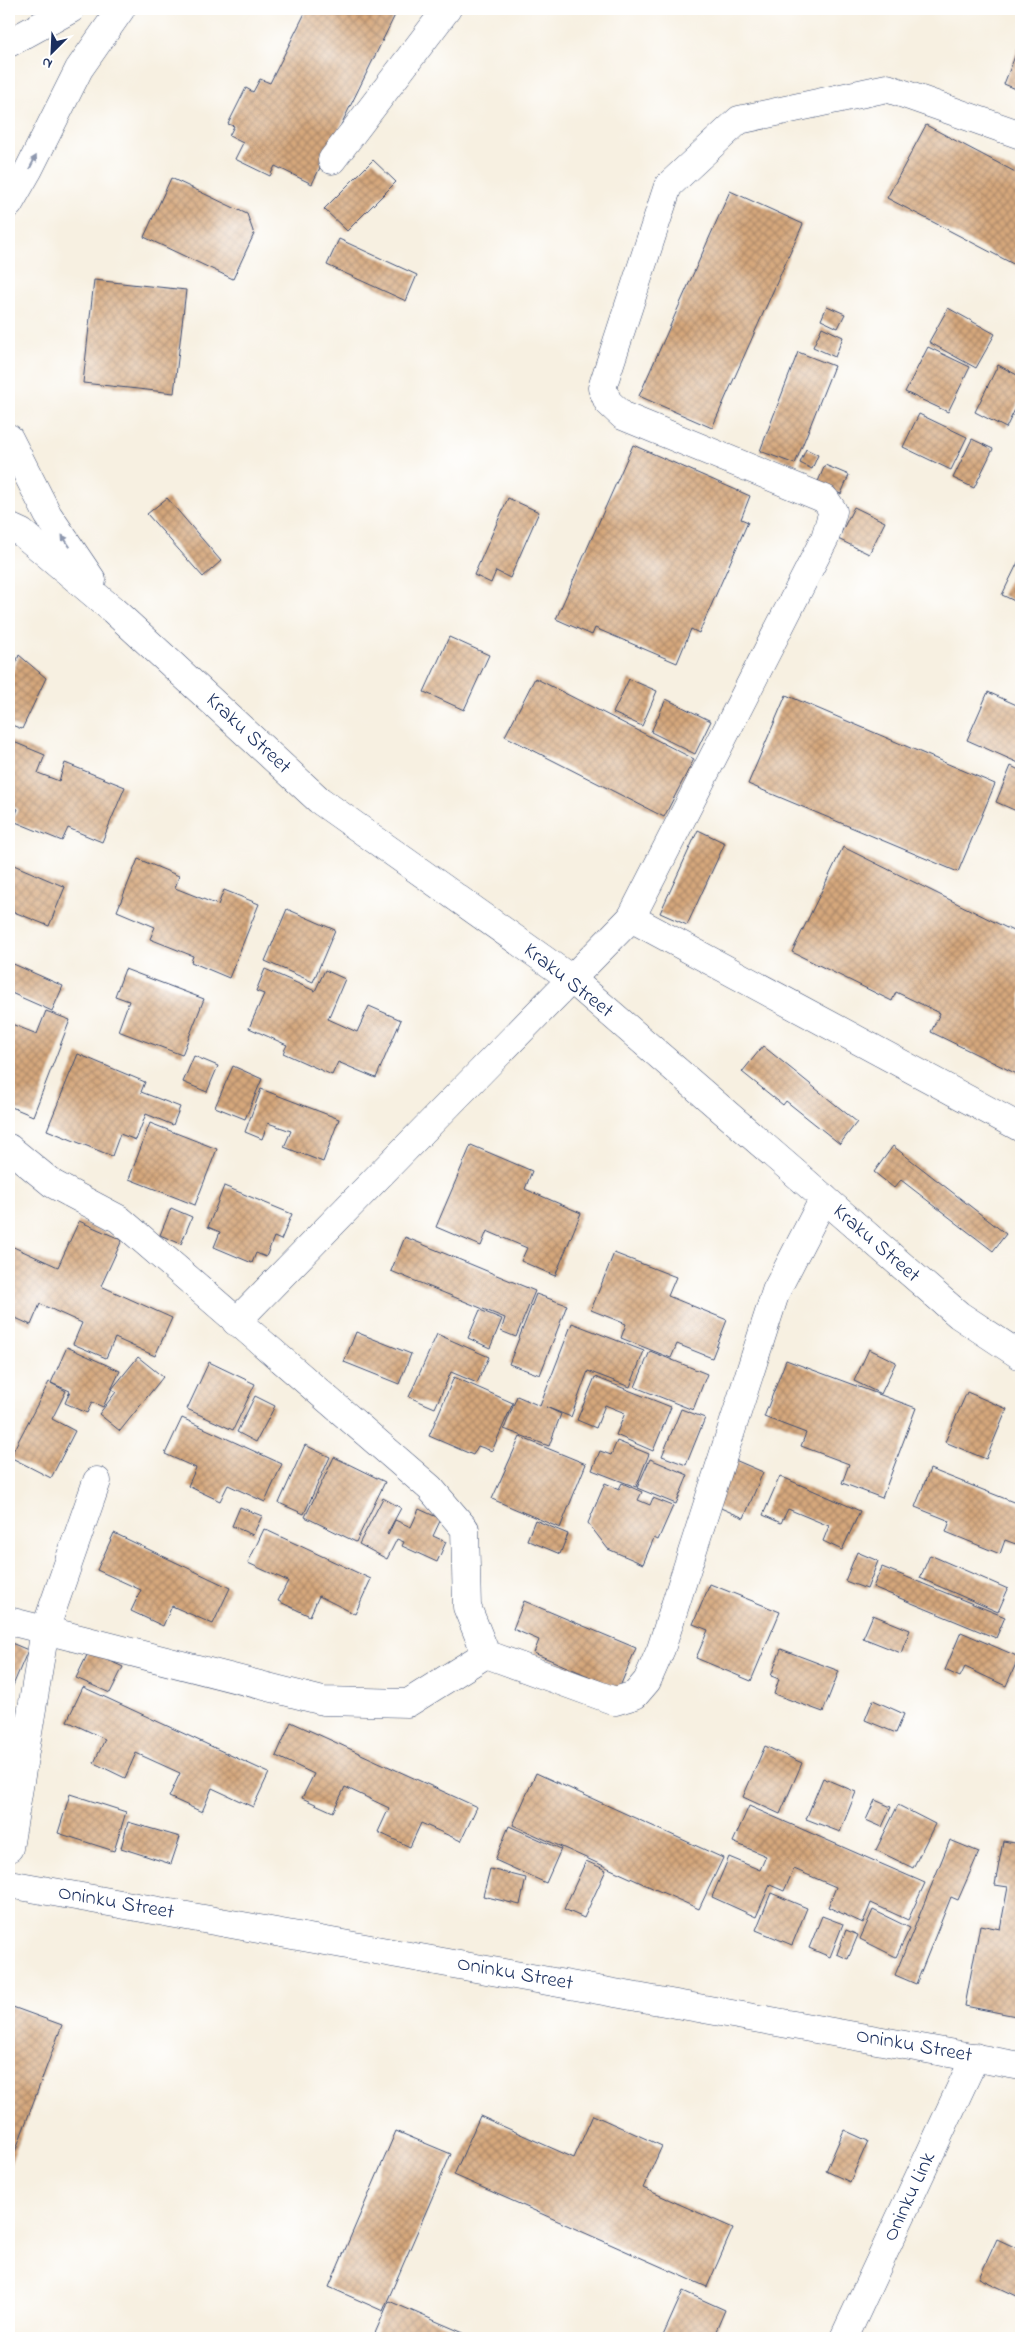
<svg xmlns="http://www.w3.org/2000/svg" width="1030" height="2347" font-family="'Indie Flower',sans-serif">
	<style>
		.building { fill: url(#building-cross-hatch) }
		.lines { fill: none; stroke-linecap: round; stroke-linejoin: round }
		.minor-casing { stroke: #3c4c72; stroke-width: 29 }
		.major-casing { stroke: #3c4c72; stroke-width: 29 }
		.minor { stroke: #fff; stroke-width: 28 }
		.major { stroke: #fff; stroke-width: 28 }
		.oneway { fill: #8d97ae }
		.labels { text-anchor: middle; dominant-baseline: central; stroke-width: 4; stroke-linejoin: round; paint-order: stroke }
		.street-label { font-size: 21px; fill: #1b2f5e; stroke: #fff }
	</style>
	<defs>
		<pattern id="building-cross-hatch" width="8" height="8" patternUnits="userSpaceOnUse" patternTransform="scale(1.25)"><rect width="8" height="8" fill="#d5a77c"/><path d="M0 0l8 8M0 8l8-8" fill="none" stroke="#ac8869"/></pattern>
	</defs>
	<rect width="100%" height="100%" fill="#fff"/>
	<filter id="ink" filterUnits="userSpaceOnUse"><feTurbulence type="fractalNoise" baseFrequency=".02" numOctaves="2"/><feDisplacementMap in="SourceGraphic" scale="10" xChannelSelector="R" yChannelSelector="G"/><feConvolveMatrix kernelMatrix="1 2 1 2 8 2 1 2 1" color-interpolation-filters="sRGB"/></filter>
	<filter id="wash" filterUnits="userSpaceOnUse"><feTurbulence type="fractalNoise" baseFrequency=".0096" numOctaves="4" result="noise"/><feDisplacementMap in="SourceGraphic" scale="20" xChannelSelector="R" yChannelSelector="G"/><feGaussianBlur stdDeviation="1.12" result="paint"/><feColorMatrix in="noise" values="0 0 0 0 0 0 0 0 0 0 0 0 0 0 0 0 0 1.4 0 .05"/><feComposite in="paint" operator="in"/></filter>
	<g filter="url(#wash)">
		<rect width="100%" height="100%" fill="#f7f0e1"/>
		<g id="blocks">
			<g class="building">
				<polygon points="307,9 398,9 312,184 275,166 270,176 235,159 243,143 229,136 234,126 228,124 246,88 253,92 260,79 270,83"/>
				<polygon points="1021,41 1021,91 1004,84"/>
				<polygon points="926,125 1021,175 1021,268 887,198"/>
				<polygon points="373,160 396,182 347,231 324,209"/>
				<polygon points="171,178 247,214 254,234 233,279 144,237"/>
				<polygon points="730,191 803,224 712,428 639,396"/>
				<polygon points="339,239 417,275 406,301 327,265"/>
				<polygon points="94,280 186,290 174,393 83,383"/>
				<polygon points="827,306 845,314 838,328 821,320"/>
				<polygon points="948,308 995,334 976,368 929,342"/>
				<polygon points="822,327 843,337 835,357 813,347"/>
				<polygon points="928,347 970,367 948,412 905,392"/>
				<polygon points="798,352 834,366 795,464 760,451"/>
				<polygon points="998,365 1021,377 1021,397 1006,428 975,412"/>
				<polygon points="919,414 967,437 951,470 903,447"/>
				<polygon points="972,439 993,449 974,488 953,478"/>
				<polygon points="633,445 750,496 741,519 748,522 699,633 691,629 677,663 595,628 592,635 556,619"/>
				<polygon points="806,449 818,455 812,469 800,463"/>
				<polygon points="825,465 849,475 841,494 817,484"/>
				<polygon points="167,498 221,561 203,577 147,514"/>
				<polygon points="508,498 539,512 510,578 496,571 491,583 474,575"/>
				<polygon points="854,507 885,522 869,554 838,539"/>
				<polygon points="1021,556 1021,604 1002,595"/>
				<polygon points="449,637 489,655 464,710 424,692"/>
				<polygon points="19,655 46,678 22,729 9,724 9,681"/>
				<polygon points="535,678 694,759 664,817 505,736"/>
				<polygon points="629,679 657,691 642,726 613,713"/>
				<polygon points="988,692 1021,707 1021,764 967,740"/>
				<polygon points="786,695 995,784 958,872 748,784"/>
				<polygon points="666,699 711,721 695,754 651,732"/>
				<polygon points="9,740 45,755 38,773 59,781 65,763 125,787 102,842 68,828 62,841 13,821 18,809 9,805"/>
				<polygon points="1011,766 1021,771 1021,813 996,802"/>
				<polygon points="698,830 725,843 687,925 660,913"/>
				<polygon points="843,847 1021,935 1021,1076 931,1032 940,1013 896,992 892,1001 792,952"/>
				<polygon points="138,859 179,876 175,888 218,905 224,890 259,904 229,978 191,962 193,956 150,939 155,927 117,911"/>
				<polygon points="9,863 65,887 49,926 9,910"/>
				<polygon points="287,909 335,930 313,982 265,961"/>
				<polygon points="9,962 63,986 52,1011 9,992"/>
				<polygon points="125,969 204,999 182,1055 118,1031 129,1001 115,996"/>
				<polygon points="265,969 315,991 325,970 345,979 328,1019 357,1032 369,1006 401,1020 376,1078 338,1062 332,1075 283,1053 287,1045 249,1028 264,994 256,991"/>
				<polygon points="46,1011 70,1020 33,1116 9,1106 9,1023 37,1034"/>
				<polygon points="763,1046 857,1122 840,1144 786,1101 783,1105 742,1072"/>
				<polygon points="78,1054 145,1082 141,1092 180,1107 173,1125 146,1114 136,1140 120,1134 112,1156 47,1130"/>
				<polygon points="194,1056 218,1066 207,1092 183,1082"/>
				<polygon points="233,1066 262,1079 245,1119 215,1107"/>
				<polygon points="261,1089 339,1119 323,1162 284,1147 291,1131 268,1123 262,1139 245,1132"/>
				<polygon points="150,1123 217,1149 195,1205 129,1179"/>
				<polygon points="471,1145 532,1171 525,1189 581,1213 555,1276 521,1261 527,1248 487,1231 481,1246 436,1227"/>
				<polygon points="893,1146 1006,1234 993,1251 901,1180 894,1188 874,1172"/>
				<polygon points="224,1186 292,1214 281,1240 274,1237 266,1257 256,1253 252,1263 214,1247 220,1232 208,1227"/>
				<polygon points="171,1208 192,1217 181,1244 160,1235"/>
				<polygon points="79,1221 122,1240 101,1286 172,1318 155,1356 115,1338 106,1358 73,1344 82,1323 40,1304 31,1325 9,1315 9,1245 58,1267"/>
				<polygon points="405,1237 535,1291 516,1337 501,1331 505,1318 391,1271"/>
				<polygon points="614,1253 676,1277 668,1296 727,1320 712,1358 677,1344 671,1358 621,1338 626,1324 591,1310"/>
				<polygon points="536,1294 567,1305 540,1375 509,1364"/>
				<polygon points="480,1310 502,1319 490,1348 468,1338"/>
				<polygon points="572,1323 644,1351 630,1387 588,1371 571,1417 546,1407 561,1414 549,1446 504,1429 517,1396 540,1406"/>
				<polygon points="356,1332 411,1354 399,1384 344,1362"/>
				<polygon points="437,1334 489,1357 477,1383 451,1372 435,1408 409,1397"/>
				<polygon points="67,1347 120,1371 103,1407 92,1402 87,1413 65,1403 70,1391 51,1383"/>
				<polygon points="869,1349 896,1362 881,1394 854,1381"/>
				<polygon points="650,1351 707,1374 693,1410 635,1387"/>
				<polygon points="138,1357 163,1377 120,1431 99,1414 116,1392 112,1389"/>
				<polygon points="786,1360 916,1408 882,1498 842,1483 849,1464 801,1446 806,1433 764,1417"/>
				<polygon points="209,1362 255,1384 233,1430 187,1409"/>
				<polygon points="454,1377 513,1403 492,1451 478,1446 473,1455 429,1436"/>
				<polygon points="595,1377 671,1407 653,1451 616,1435 625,1413 605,1405 596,1428 577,1420"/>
				<polygon points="49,1382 66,1391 52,1419 75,1431 51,1478 10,1457"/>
				<polygon points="967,1392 1007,1409 986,1459 945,1442"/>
				<polygon points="255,1396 275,1406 256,1442 237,1432"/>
				<polygon points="681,1409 705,1418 686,1465 662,1456"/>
				<polygon points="182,1418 282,1464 265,1502 228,1485 220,1501 188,1486 196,1468 165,1454"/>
				<polygon points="520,1437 586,1464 560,1528 492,1499"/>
				<polygon points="617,1441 649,1454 636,1487 592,1470 600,1451 611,1455"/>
				<polygon points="305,1445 330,1457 304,1514 279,1503"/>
				<polygon points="334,1457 385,1482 356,1542 305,1517"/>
				<polygon points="650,1459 688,1475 676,1504 637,1488"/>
				<polygon points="735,1460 763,1472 744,1518 716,1506"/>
				<polygon points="930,1469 1021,1505 1021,1546 1005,1540 1000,1554 946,1532 950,1521 915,1507"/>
				<polygon points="780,1476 860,1511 842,1550 823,1541 829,1526 788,1509 781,1523 763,1515"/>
				<polygon points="605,1483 619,1489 622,1483 642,1492 638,1500 650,1505 653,1498 673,1506 658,1540 654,1538 643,1564 608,1549 588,1523"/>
				<polygon points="383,1498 401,1508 387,1534 388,1535 395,1520 411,1527 419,1509 441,1519 433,1536 446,1542 437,1562 402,1546 404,1542 397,1539 387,1559 359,1544"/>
				<polygon points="240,1507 262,1516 253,1535 232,1526"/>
				<polygon points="535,1520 568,1534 560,1554 527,1540"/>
				<polygon points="264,1529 371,1579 355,1614 319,1596 310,1616 278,1601 288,1581 248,1563"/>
				<polygon points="114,1533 230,1588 213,1624 172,1606 163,1626 131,1611 141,1590 97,1570"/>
				<polygon points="857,1552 878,1561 867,1589 845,1581"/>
				<polygon points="930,1555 1008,1589 998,1612 920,1578"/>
				<polygon points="882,1567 1005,1617 996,1638 873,1587"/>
				<polygon points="710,1584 780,1612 751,1681 696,1658 708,1630 693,1624"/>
				<polygon points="524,1601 636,1648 619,1689 534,1653 539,1640 513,1629"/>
				<polygon points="873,1615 910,1630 901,1653 863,1638"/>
				<polygon points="961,1632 1019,1657 1006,1686 965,1667 960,1677 945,1670"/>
				<polygon points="9,1642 28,1650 9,1695"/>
				<polygon points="781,1649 839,1671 823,1712 774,1694 779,1679 771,1676"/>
				<polygon points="89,1651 123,1667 110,1693 76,1678"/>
				<polygon points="83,1687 269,1773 253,1807 212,1788 202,1812 169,1797 180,1773 136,1753 125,1778 94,1763 105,1739 67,1721"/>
				<polygon points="873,1700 904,1714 896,1733 865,1720"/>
				<polygon points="291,1722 477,1807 461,1841 421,1823 410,1847 378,1832 389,1808 345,1787 333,1812 302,1798 314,1774 276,1756"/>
				<polygon points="765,1746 802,1763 780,1814 743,1797"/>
				<polygon points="536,1773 723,1858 699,1909 513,1825"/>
				<polygon points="823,1778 856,1792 840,1832 806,1819"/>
				<polygon points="70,1794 126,1812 114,1851 58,1833"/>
				<polygon points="875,1800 891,1807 882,1827 866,1820"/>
				<polygon points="898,1805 935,1824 913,1868 876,1850"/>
				<polygon points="749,1806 925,1883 908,1920 871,1903 863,1923 828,1907 836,1887 794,1869 784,1891 770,1885 756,1917 712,1897 729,1857 760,1870 766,1856 733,1842"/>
				<polygon points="128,1822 180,1837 171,1864 121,1848"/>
				<polygon points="509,1826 561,1849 546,1883 495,1860"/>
				<polygon points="950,1840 979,1852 958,1900 951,1897 916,1984 895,1975"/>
				<polygon points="1003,1841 1021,1844 1021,2017 965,2006 980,1925 1000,1929 1008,1887 995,1885"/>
				<polygon points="586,1861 606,1870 584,1918 564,1909"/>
				<polygon points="490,1869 526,1878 520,1905 483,1896"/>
				<polygon points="771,1893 807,1908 792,1945 756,1930"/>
				<polygon points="873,1910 910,1928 896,1957 860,1939"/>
				<polygon points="822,1916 843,1924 830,1957 809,1948"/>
				<polygon points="846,1930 858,1935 848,1959 837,1954"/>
				<polygon points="10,2006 62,2025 9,2168 9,2008"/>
				<polygon points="593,2115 662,2146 643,2188 733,2228 707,2287 454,2175 480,2116 574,2158"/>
				<polygon points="844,2130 868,2141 850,2182 826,2171"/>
				<polygon points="396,2131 451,2154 383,2311 329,2287"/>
				<polygon points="997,2239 1021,2250 1021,2298 979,2278"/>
				<polygon points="683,2291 725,2310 713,2338 662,2338"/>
				<polygon points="389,2301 475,2338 373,2338"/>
			</g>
		</g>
	</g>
	<g filter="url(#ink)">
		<use href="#blocks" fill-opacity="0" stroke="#3c4c72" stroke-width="1"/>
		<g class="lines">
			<g class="minor-casing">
				<g id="minor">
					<polyline points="332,160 447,9"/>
					<polyline points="631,918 1021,1128"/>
					<polyline points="9,1148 53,1184 119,1219 430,1488 465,1529 467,1607 486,1654 408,1703 323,1701 45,1630 9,1848"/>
					<polyline points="236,1322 631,918 825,538 833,511 825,499 623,416 608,402 602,388 668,186 739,120 887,88 1021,135"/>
					<polyline points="9,1621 45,1630 97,1481"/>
					<polyline points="486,1654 615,1701 635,1695 647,1681 661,1649 776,1291 824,1198"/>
					<polyline points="9,1884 1021,2066"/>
					<polyline points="844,2338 975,2057"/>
				</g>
			</g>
			<g class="major-casing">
				<g id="major">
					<polyline points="9,43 71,9"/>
					<polyline points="9,204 29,169 79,69 121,9"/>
					<polyline points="9,438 48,515 92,580"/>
					<polyline points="9,527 22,533 113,610 319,800 570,978 959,1315 1021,1356"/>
				</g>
			</g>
			<use href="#minor" class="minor"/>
			<use href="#major" class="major"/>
		</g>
		<defs><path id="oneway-solid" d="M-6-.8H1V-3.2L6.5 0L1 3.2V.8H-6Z" transform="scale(1.25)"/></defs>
		<g class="oneway">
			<use href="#oneway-solid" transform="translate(33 162) rotate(-63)"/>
			<use href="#oneway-solid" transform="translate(66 541) rotate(-124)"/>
		</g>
	</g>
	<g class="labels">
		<g class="street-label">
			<text transform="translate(248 734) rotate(43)">Kraku Street</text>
			<text transform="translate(568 981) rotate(38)">Kraku Street</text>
			<text transform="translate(876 1244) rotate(41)">Kraku Street</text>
			<text transform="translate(116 1903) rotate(10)">Oninku Street</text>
			<text transform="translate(515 1974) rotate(10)">Oninku Street</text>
			<text transform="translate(914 2046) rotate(10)">Oninku Street</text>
			<text transform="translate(910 2197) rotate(-65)">Oninku Link</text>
		</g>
	</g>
	<rect width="1030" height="2347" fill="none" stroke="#fff" stroke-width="30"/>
	<g transform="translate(52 52) rotate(204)" stroke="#ffffff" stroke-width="4" paint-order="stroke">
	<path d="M0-4L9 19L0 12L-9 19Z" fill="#1b2f5e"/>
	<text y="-8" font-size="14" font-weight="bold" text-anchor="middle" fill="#1b2f5e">N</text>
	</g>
</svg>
